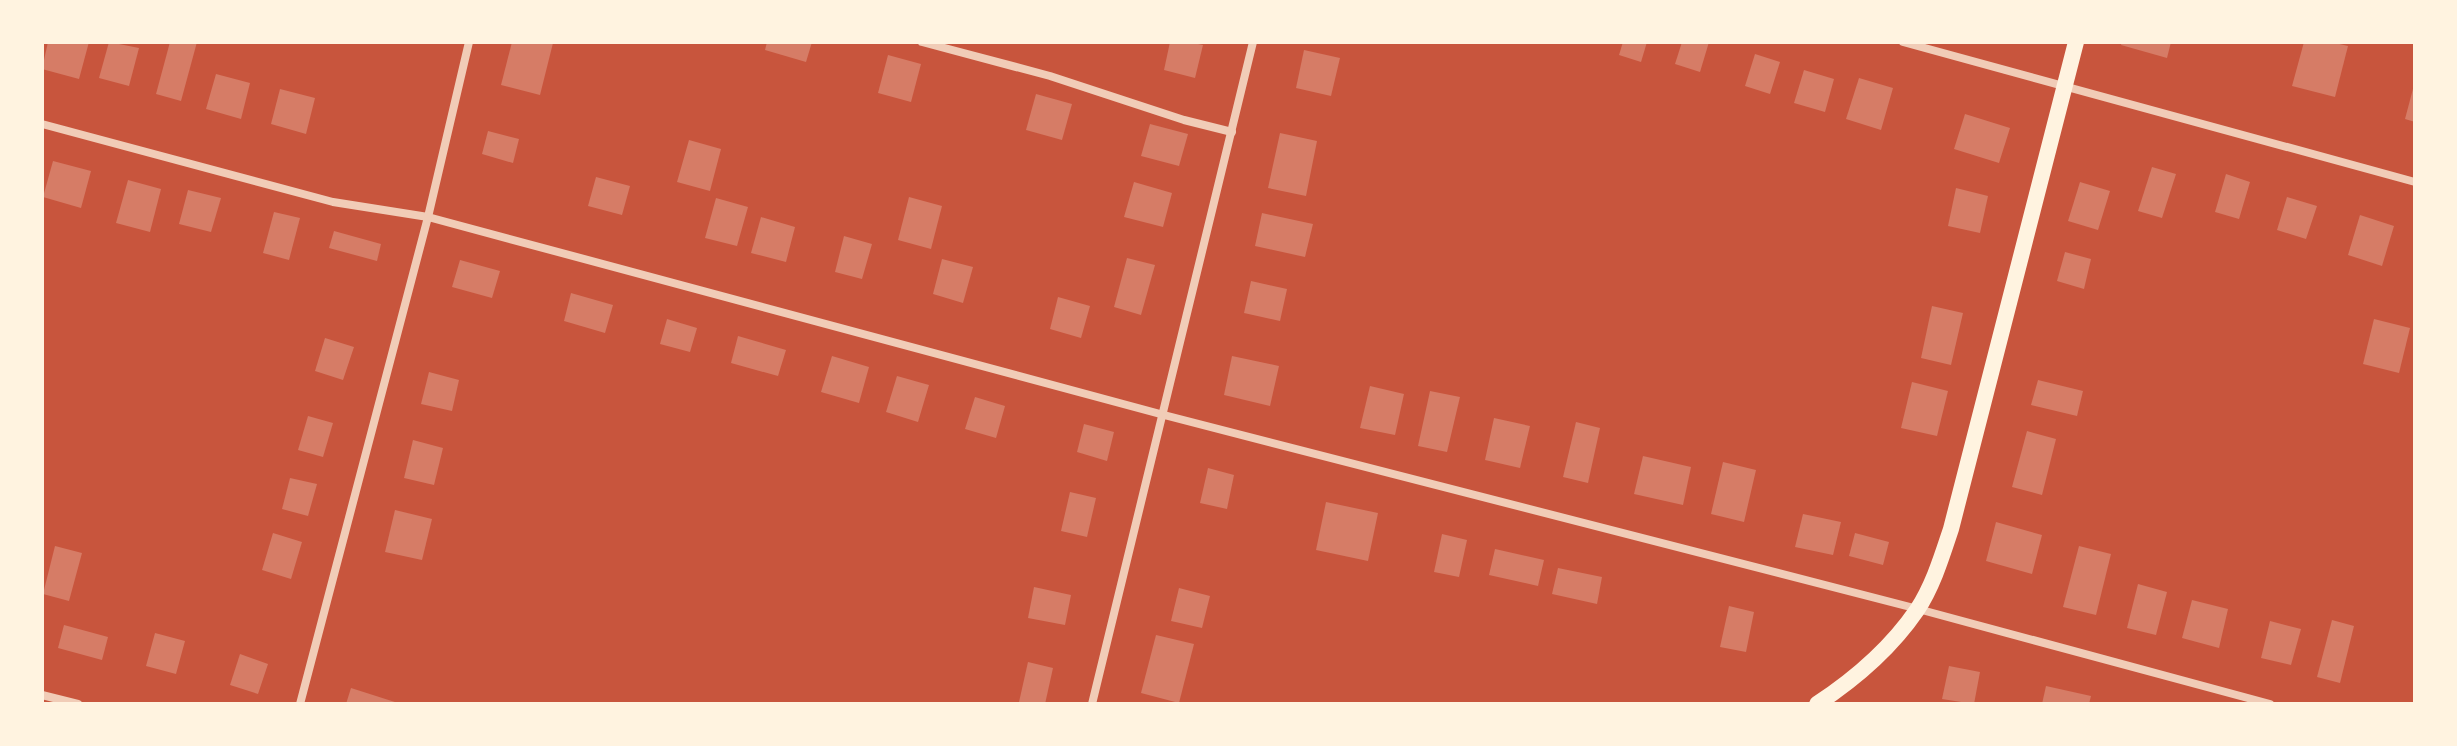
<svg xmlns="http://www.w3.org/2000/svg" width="2457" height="746" font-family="'Sofia Sans Condensed',sans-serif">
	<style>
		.building { fill: #d67c66 }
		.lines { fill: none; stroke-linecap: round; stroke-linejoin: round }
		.minor { stroke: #f1ccb7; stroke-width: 8 }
		.secondary { stroke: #fff3e0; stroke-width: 16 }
	</style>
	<rect width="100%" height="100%" fill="#c8553d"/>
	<g class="building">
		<polygon points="48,42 89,42 79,79 42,69"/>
		<polygon points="109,42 139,48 129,86 99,78"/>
		<polygon points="170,42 197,42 181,101 156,94"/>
		<polygon points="512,42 553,43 540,95 501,85"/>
		<polygon points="767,42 812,42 806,62 765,50"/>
		<polygon points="1170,42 1188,42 1203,45 1195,78 1164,70"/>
		<polygon points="1623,42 1647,42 1641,62 1619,55"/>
		<polygon points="1682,42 1709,42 1700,72 1675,64"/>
		<polygon points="2122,42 2171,42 2167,58 2121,45"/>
		<polygon points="2304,42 2331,42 2348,46 2335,97 2292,86"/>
		<polygon points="1304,50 1340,58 1331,96 1296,88"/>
		<polygon points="1755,54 1780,62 1770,94 1745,86"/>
		<polygon points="888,55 921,64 911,102 878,93"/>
		<polygon points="1804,70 1834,79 1825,112 1794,103"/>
		<polygon points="216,74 250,83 241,119 206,109"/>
		<polygon points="1859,78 1893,88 1881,130 1846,119"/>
		<polygon points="2414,85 2415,85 2415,122 2405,119"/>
		<polygon points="280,89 315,98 306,134 271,124"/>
		<polygon points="1036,94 1072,104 1062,140 1026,130"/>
		<polygon points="1965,114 2010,128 1999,163 1954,149"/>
		<polygon points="1150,124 1188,134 1179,166 1141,156"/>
		<polygon points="488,131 519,139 513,163 482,154"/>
		<polygon points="1280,133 1317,141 1306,196 1268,188"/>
		<polygon points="689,140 721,149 710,191 677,182"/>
		<polygon points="53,161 91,171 81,208 43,197"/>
		<polygon points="2152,167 2176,174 2162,218 2138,211"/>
		<polygon points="2226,174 2250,182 2239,219 2215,212"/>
		<polygon points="596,177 630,186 622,215 588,206"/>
		<polygon points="128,180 161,189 150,232 116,223"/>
		<polygon points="1134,182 1172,193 1163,227 1124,217"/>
		<polygon points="2080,182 2110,191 2098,230 2068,221"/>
		<polygon points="1956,188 1988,196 1980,233 1948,226"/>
		<polygon points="188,190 221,198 211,232 179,224"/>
		<polygon points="909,197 942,206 931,249 898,240"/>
		<polygon points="2287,197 2317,206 2306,239 2277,230"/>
		<polygon points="716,198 748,207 737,246 705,238"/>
		<polygon points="274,212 300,218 289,260 263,253"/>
		<polygon points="1262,213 1313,224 1305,257 1255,246"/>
		<polygon points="2360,215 2394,226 2382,266 2348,255"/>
		<polygon points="761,217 795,227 786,262 751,253"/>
		<polygon points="334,231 381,244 377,261 329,248"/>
		<polygon points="844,236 872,244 862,279 835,272"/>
		<polygon points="2065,252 2091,259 2084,289 2057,281"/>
		<polygon points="1127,258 1155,265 1141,315 1114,307"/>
		<polygon points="942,259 973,267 963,303 933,294"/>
		<polygon points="460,260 500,271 492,298 452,287"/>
		<polygon points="1251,281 1287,289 1280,321 1244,313"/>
		<polygon points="571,293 613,305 605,333 564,321"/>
		<polygon points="1058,297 1090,306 1081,338 1050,329"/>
		<polygon points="1932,306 1963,313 1951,365 1921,358"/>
		<polygon points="667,319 697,328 690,352 660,344"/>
		<polygon points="2374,319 2410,328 2399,373 2363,364"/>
		<polygon points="738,336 786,350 778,376 731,363"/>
		<polygon points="325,338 354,347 343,380 315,371"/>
		<polygon points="832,356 869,367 859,403 821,392"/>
		<polygon points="1232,356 1279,366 1270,406 1224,395"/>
		<polygon points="429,372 459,380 452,411 421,404"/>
		<polygon points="897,376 929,385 918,422 886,412"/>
		<polygon points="2038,380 2083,391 2077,416 2031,405"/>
		<polygon points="1912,382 1948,391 1937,436 1901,428"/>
		<polygon points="1370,386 1404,394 1395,435 1360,428"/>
		<polygon points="1430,391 1460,397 1447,452 1418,446"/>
		<polygon points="975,397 1005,406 996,438 965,429"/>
		<polygon points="308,416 333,423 323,457 298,450"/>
		<polygon points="1494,418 1530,426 1520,468 1485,460"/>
		<polygon points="1576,422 1600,428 1588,483 1563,477"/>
		<polygon points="1084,424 1114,432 1107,461 1077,452"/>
		<polygon points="2027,431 2056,439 2042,495 2012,487"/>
		<polygon points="413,440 443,448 434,485 404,478"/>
		<polygon points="1643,456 1691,467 1683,505 1634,494"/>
		<polygon points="1723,462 1756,470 1744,522 1711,514"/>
		<polygon points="1208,468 1234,475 1227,509 1200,503"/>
		<polygon points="290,478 317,484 308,516 282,509"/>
		<polygon points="1070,492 1096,498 1087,537 1061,531"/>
		<polygon points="1326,502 1378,513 1368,561 1316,550"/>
		<polygon points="395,510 432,519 422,560 385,552"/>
		<polygon points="1803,514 1841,522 1833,555 1795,547"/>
		<polygon points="1996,522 2042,535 2032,574 1986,561"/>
		<polygon points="273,533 302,542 291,579 262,570"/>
		<polygon points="1855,533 1889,542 1883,565 1849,556"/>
		<polygon points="1442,534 1467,540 1459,577 1434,572"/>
		<polygon points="55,546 82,553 69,601 43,594"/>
		<polygon points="2079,546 2111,554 2096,615 2063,607"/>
		<polygon points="1495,549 1544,560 1538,586 1489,575"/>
		<polygon points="1558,568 1602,577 1597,604 1552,594"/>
		<polygon points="2138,584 2167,592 2156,635 2127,628"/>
		<polygon points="1034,587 1071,595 1065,625 1028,618"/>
		<polygon points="1179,588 1210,596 1202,628 1171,621"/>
		<polygon points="2192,600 2228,609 2219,648 2182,638"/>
		<polygon points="1729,606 1754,612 1746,652 1720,647"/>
		<polygon points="2332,620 2354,626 2340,683 2317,677"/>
		<polygon points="2270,621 2301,629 2291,665 2261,658"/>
		<polygon points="64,625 108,637 102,660 58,648"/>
		<polygon points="155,633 185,641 176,674 146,666"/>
		<polygon points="1156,635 1194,644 1179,703 1141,693"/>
		<polygon points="240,654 268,664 258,694 230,685"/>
		<polygon points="1028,662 1053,668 1045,704 1019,702"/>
		<polygon points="1949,666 1980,672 1974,704 1942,699"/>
		<polygon points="2046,686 2091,696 2089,704 2042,704"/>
		<polygon points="351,688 398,703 398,704 346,704"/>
	</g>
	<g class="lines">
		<g class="minor">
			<polyline points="922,42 1050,76 1184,120 1232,132"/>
			<polyline points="1903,42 2415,182"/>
			<polyline points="42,124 333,202 428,217 1164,415 1918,609 2270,704"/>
			<polyline points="42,695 78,704"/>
			<polyline points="300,704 428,217 469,42"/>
			<polyline points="1092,704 1253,42"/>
		</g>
		<path class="secondary" d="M1817 704C1855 679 1891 648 1917 610 1933 586 1942 556 1951 529L2076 42"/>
	</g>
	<rect width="2457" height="746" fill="none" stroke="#fff3e0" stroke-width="88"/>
</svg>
